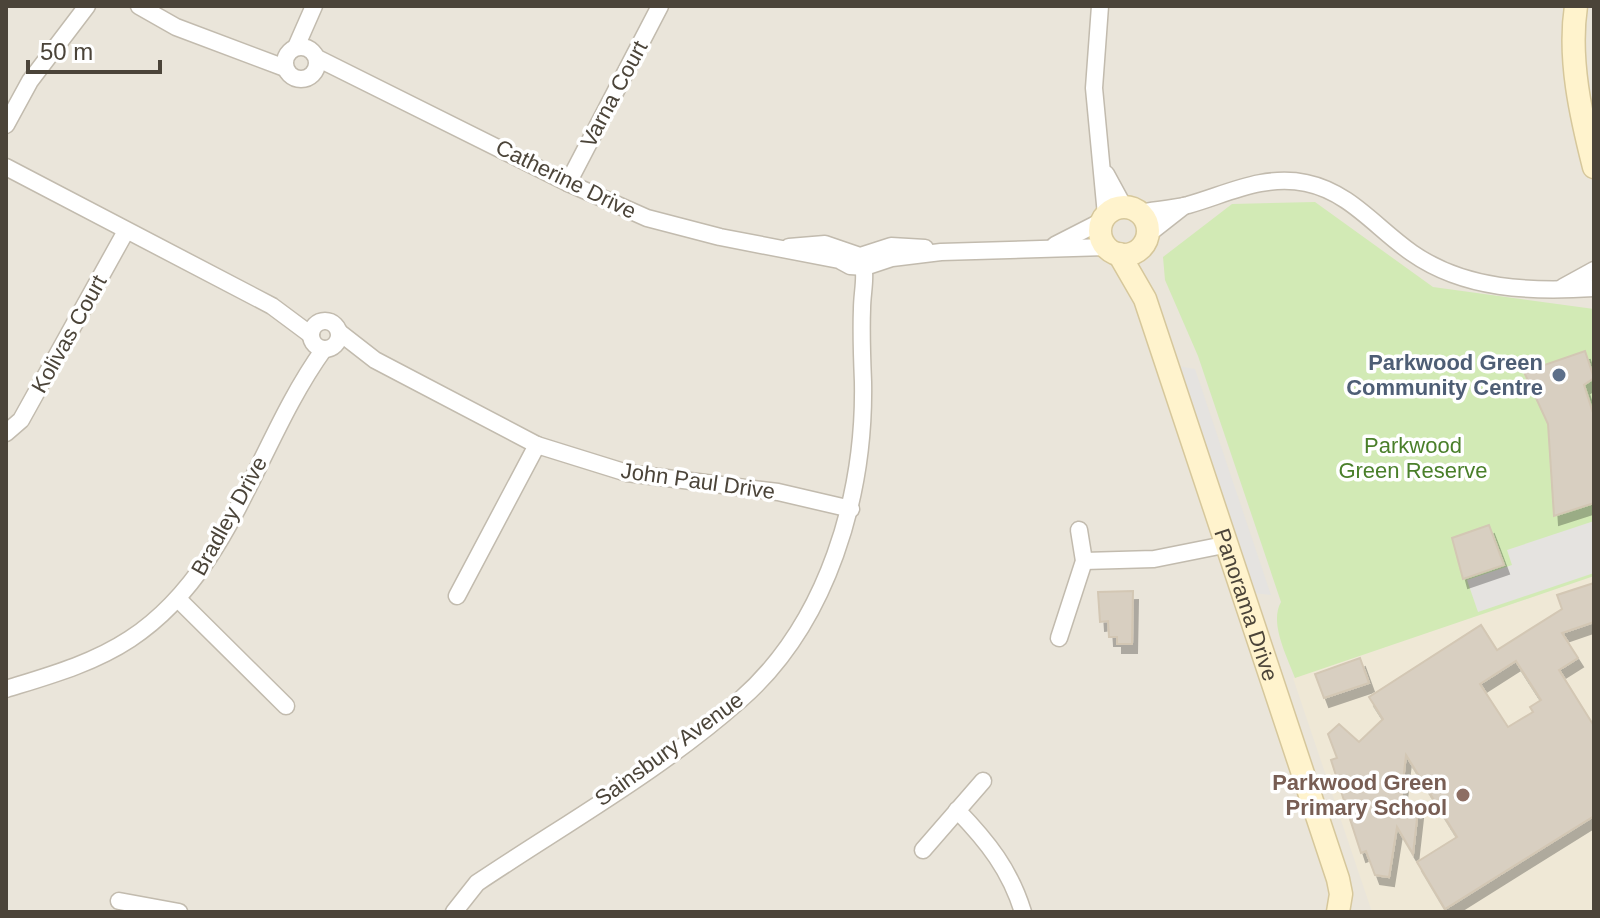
<svg xmlns="http://www.w3.org/2000/svg" width="1600" height="918" font-family="Helvetica,sans-serif">
	<style>
		.residential { fill: #eae5da }
		.education { fill: #efe8d6 }
		.green { fill: #d2eab5 }
		.parking { fill: #e5e3e0 }
		.building { fill: #d8cfc1; stroke: #d3c7b4; stroke-width: 2; fill-rule: evenodd; filter: url(#shadow) }
		.lines { fill: none; stroke-linecap: round; stroke-linejoin: round }
		.street-casing { stroke: #c2bbae; stroke-width: 19 }
		.secondary-casing { stroke: #d6c79b; stroke-width: 25 }
		.street { stroke: #fff; stroke-width: 16 }
		.secondary { stroke: #fff3cd; stroke-width: 22 }
		.service-dot { fill: #5c6f8a; stroke: #fff; stroke-width: 3 }
		.education-dot { fill: #8d6e63; stroke: #fff; stroke-width: 3 }
		.labels { text-anchor: middle; dominant-baseline: central; stroke-width: 7; stroke-linejoin: round; paint-order: stroke }
		.street-label { font-size: 22px; fill: #4b4439; stroke: #fff }
		.service-label { font-size: 22px; font-weight: bold; fill: #4e5e75; stroke: #fff; text-anchor: end }
		.park-label { font-size: 22px; fill: #4a7f2a; stroke: #fff }
		.education-label { font-size: 22px; font-weight: bold; fill: #785e54; stroke: #fff; text-anchor: end }
	</style>
	<defs>
		<filter id="shadow"><feDropShadow dx="5" dy="9" stdDeviation="0" flood-color="#0004"/></filter>
	</defs>
	<rect width="100%" height="100%" fill="#f6f3ec"/>
	<rect class="residential" x="6" y="6" width="1588" height="906"/>
	<polygon class="education" points="1594,576 1594,912 1372,912 1293,678"/>
	<path class="green" d="M1315 202 1433 287 1594 309V576L1295 678C1287 656 1269 623 1281 602L1198 356 1165 280 1163 257 1232 204Z"/>
	<g class="parking">
		<polygon points="1178,366 1195,369 1271,595 1253,593"/>
		<polygon points="1594,521 1594,573 1478,612 1467,580 1512,565 1507,550"/>
	</g>
	<g class="building">
		<polygon points="1585,351 1594,378 1584,385 1594,416 1594,503 1554,516 1548,424 1524,372"/>
		<polygon points="1489,525 1504,565 1463,579 1452,538"/>
		<path d="M1594 583V622L1562 633 1578 658 1559 670 1594 726V816L1445 909 1417 862 1457 837 1406 755 1400 808 1418 810 1413 854 1397 827 1389 877 1375 875 1366 851 1361 853 1348 813 1331 760 1337 758 1328 734 1339 724 1359 742 1383 719 1369 697 1481 625 1497 650 1562 609 1557 595ZM1516 661 1541 700 1530 707 1533 712 1508 727 1480 684Z"/>
		<polygon points="1133,591 1132,644 1117,644 1117,637 1109,637 1108,621 1100,622 1098,592"/>
		<polygon points="1360,658 1369,683 1324,698 1315,674"/>
	</g>
	<g class="lines">
		<g class="street-casing">
			<g id="street">
				<polyline points="139,6 176,27 285,68"/>
				<polyline points="1100,6 1094,88 1106,215"/>
				<circle cx="301" cy="63" r="16"/>
				<polyline points="296,47 314,6"/>
				<polyline points="317,58 568,183 647,218 720,237 839,260 850,266 865,267 892,258 941,252 1106,247"/>
				<polyline points="6,125 30,81 87,6"/>
				<polyline points="6,167 272,306 311,335"/>
				<polyline points="1106,174 1124,207"/>
				<polyline points="568,183 660,6"/>
				<path d="M1139 213C1155 210 1172 209 1188 205 1227 194 1264 174 1306 183 1350 192 1376 228 1412 253 1465 290 1531 292 1594 288"/>
				<polyline points="1147,235 1184,206"/>
				<polyline points="1055,245 1102,221"/>
				<polyline points="789,247 825,244 860,256 891,246 925,248"/>
				<polyline points="1563,287 1594,270"/>
				<circle cx="325" cy="335" r="14"/>
				<polyline points="339,332 375,360 537,445 627,473 778,492 851,509"/>
				<polyline points="6,433 21,420 126,231"/>
				<polyline points="1084,561 1154,559 1229,544"/>
				<polyline points="457,596 537,445"/>
				<polyline points="179,600 286,706"/>
				<polyline points="1059,638 1084,561 1079,530"/>
				<path d="M6 689C48 676 92 664 130 639 232 572 256 443 324 349"/>
				<path d="M957 810C988 842 1010 870 1023 912"/>
				<polyline points="923,850 983,781"/>
				<polyline points="119,901 179,912"/>
				<path d="M454 912 477 883C565 824 661 770 740 700 828 623 865 495 863 382 862 358 861 333 862 309 862 290 868 274 860 256"/>
			</g>
		</g>
		<g class="secondary-casing">
			<g id="secondary">
				<path d="M1576 6C1568 59 1581 116 1594 167"/>
				<circle cx="1124" cy="231" r="24"/>
				<path id="s1" d="M1119 254 1145 299 1338 879 1341 894 1338 912"/>
			</g>
		</g>
		<use href="#street" class="street"/>
		<use href="#secondary" class="secondary"/>
	</g>
	<circle class="service-dot" cx="1559" cy="375" r="8"/>
	<circle class="education-dot" cx="1463" cy="795" r="8"/>
	<g class="labels">
		<g class="street-label">
			<text transform="translate(614 94) rotate(-62)">Varna Court</text>
			<text transform="translate(566 179) rotate(26)">Catherine Drive</text>
			<text transform="translate(69 334) rotate(-61)">Kolivas Court</text>
			<text transform="translate(698 481) rotate(8)">John Paul Drive</text>
			<text transform="translate(229 516) rotate(-61)">Bradley Drive</text>
			<text stroke="none"><textPath href="#s1" startOffset="374">Panorama Drive</textPath></text>
			<text transform="translate(669 749) rotate(-36)">Sainsbury Avenue</text>
		</g>
		<g class="service-label">
			<text x="1543" y="362">Parkwood Green<tspan x="1543" dy="25">Community Centre</tspan></text>
		</g>
		<g class="park-label">
			<text x="1413" y="445">Parkwood<tspan x="1413" dy="25">Green Reserve</tspan></text>
		</g>
		<g class="education-label">
			<text x="1447" y="782">Parkwood Green<tspan x="1447" dy="25">Primary School</tspan></text>
		</g>
	</g>
	<rect width="1600" height="918" fill="none" stroke="#4b4439" stroke-width="16"/>
	<path d="M28 60v12h132v-12" fill="none" stroke="#4b4439" stroke-width="4"/>
	<text x="40" y="60" font-size="24" fill="#4b4439" stroke="#ffffff" stroke-width="6" paint-order="stroke">50 m</text>
</svg>
